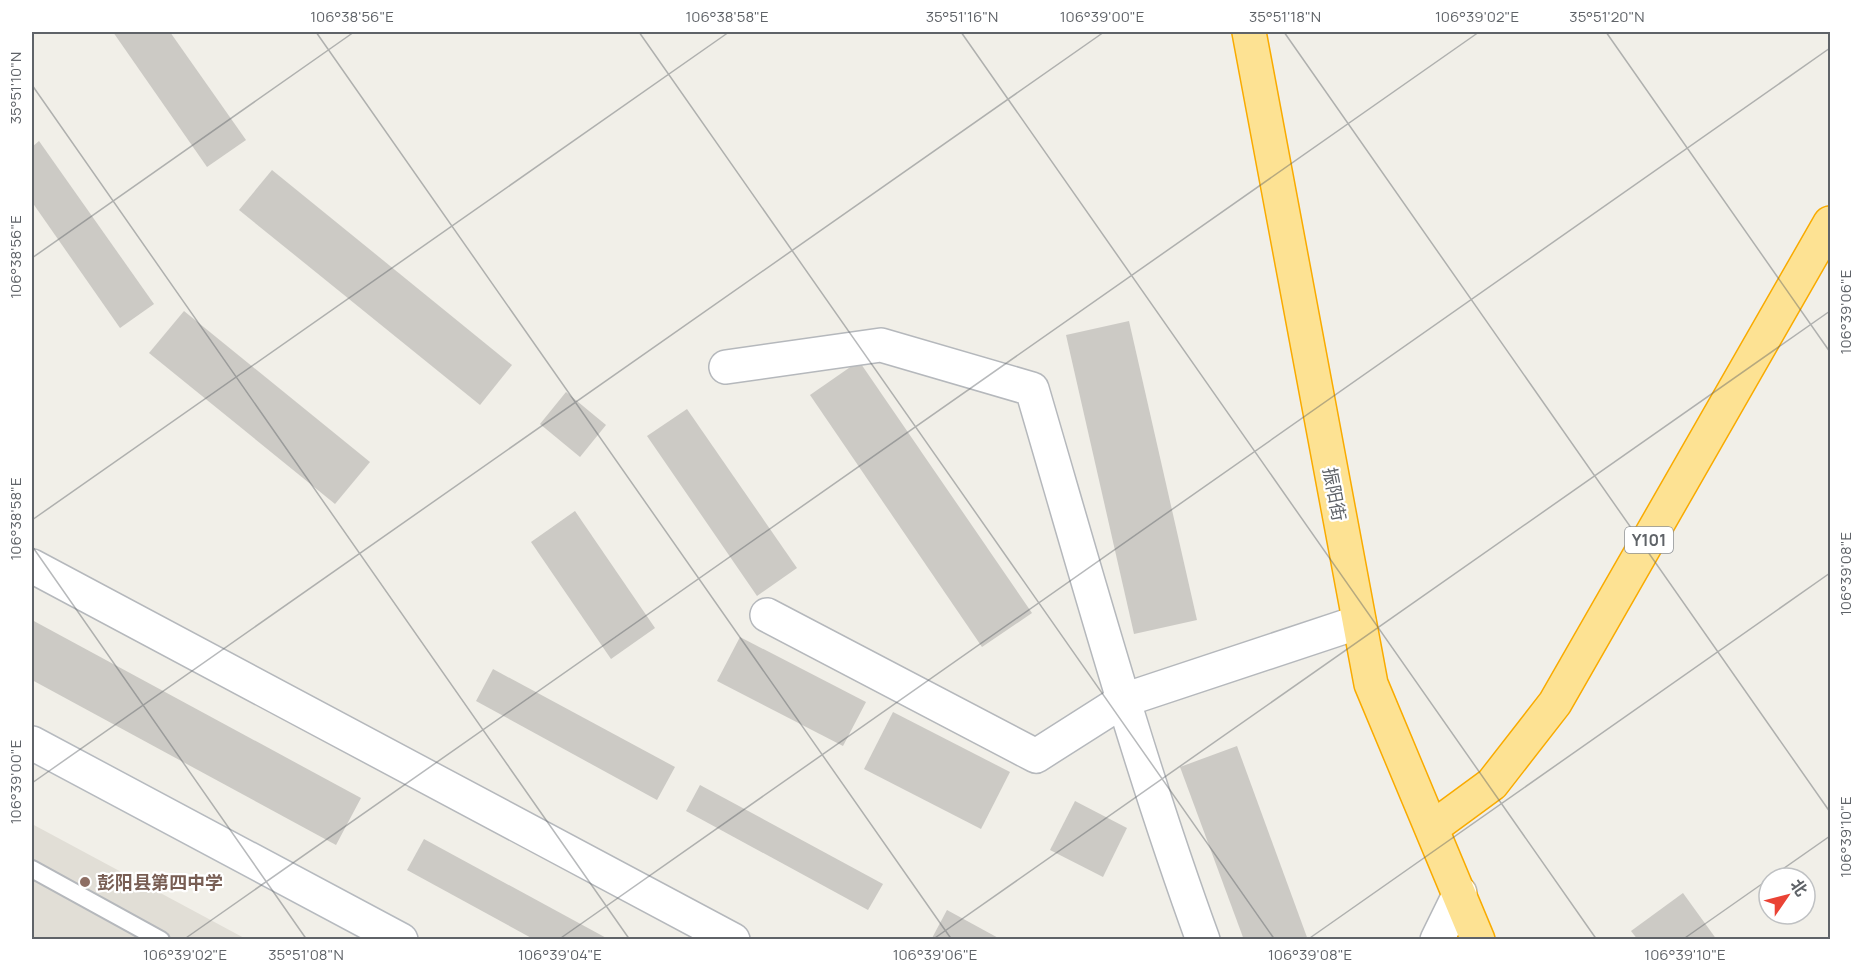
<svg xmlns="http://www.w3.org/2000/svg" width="1862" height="971" font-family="Manrope,'Noto Sans SC',sans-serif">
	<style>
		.education { fill: #e1ded6 }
		.building { fill: #cccac5 }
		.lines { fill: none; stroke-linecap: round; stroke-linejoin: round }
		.lane-casing { stroke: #b5b8bc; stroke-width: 20 }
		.street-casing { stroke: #b5b8bc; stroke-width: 36 }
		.secondary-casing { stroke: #b6babf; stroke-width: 36 }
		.highway-casing { stroke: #f9ab00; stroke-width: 36 }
		.lane { stroke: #fff; stroke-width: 16 }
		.street { stroke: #fff; stroke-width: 33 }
		.secondary { stroke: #fff; stroke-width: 33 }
		.highway { stroke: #fde293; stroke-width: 33 }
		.ticks { fill: none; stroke: #5f6368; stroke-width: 1.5; stroke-opacity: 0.45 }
		.education-dot { fill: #8d6e63; stroke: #fff; stroke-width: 2 }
		.labels { text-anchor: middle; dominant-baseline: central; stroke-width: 4.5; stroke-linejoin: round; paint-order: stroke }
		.shield { fill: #fff; stroke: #8f9295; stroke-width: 1.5 }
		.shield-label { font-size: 16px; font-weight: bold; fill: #5f6368 }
		.street-label { font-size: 18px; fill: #5f6368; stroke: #fff }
		.education-label { font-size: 18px; font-weight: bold; fill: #785e54; stroke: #fff; text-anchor: start }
		.neatline { fill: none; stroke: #5f6368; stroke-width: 2 }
		.ticks-label { font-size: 15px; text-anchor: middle; fill: #5f6368 }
	</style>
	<rect width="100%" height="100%" fill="#f1efe8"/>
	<polygon class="education" points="32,824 246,939 32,939"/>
	<g class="building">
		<polygon points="113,32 170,32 246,140 207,167"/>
		<polygon points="39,141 154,304 120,328 32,202 32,147"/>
		<polygon points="272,170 512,365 480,405 239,210"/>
		<polygon points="184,311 370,462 335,504 149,353"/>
		<polygon points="1129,321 1197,620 1134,634 1066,335"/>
		<polygon points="859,361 1032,613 982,647 810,395"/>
		<polygon points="566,392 606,425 580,457 540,424"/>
		<polygon points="687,409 797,568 757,596 647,436"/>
		<polygon points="575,511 655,628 611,659 531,542"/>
		<polygon points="32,620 361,798 336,845 32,680"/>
		<polygon points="740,637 866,702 843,746 717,681"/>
		<polygon points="493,669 675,767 657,800 476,701"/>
		<polygon points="893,712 1010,772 981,829 864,769"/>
		<polygon points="1237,746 1308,940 1244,940 1180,767"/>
		<polygon points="700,785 883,884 868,910 686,811"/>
		<polygon points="1075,801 1127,828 1103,877 1050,850"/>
		<polygon points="424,839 610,940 535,940 407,870"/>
		<polygon points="1683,893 1717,940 1638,940 1631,931"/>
		<polygon points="947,910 1002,940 931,940"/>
	</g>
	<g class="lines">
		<g class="lane-casing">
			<polyline id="lane" points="32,869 161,940"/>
		</g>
		<g class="street-casing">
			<g id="street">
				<path d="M726 367 881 345 1032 389C1086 573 1137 759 1203 940"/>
				<polyline points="32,566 733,940"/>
				<polyline points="767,615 1036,756 1124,700 1359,622"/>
				<polyline points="1437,940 1460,893"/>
			</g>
		</g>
		<g class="secondary-casing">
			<polyline id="secondary" points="32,743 401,940"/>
		</g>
		<g class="highway-casing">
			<g id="highway">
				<polyline points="1249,32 1371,684 1478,940"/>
				<polyline points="1432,828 1492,784 1555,703 1830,223"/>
			</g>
		</g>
		<use href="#lane" class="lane"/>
		<use href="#street" class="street"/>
		<use href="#secondary" class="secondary"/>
		<use href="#highway" class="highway"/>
	</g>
	<path class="ticks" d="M316 32 952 940M639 32 1275 940M961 32 1597 940M1284 32 1830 812M1606 32 1830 352M32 85 630 940M32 258 354 32M32 520 729 32M32 546 307 940M32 783 1104 32M1770 878 1830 836M183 940 1479 32M558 940 1830 48M932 940 1830 311M1307 940 1830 573M1682 940 1769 879"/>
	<circle class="education-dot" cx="85" cy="882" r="6"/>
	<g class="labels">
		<rect class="shield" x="1625" y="527" width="48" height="26" rx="4.5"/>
		<g class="shield-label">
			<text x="1649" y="540">Y101</text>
		</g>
		<g class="street-label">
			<text transform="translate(1335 494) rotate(79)">振阳街</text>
		</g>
		<g class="education-label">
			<text x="97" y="882">彭阳县第四中学</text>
		</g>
	</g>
	<rect width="1862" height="971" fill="none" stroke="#ffffff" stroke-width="66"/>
	<g transform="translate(1787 896) rotate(55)"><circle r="28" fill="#ffffff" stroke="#bfc1c3" stroke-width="1.5"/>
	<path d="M0-4.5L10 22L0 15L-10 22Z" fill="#ea4335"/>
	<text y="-9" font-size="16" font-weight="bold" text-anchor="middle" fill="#5f6368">北</text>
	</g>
	<rect x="33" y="33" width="1796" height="905" class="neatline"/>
	<g class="ticks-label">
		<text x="352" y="22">106°38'56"E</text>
		<text x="727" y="22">106°38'58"E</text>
		<text x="962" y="22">35°51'16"N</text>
		<text x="1102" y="22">106°39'00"E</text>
		<text x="1285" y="22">35°51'18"N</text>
		<text x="1477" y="22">106°39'02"E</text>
		<text x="1607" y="22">35°51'20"N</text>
		<text transform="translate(16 88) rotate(-90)" y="5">35°51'10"N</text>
		<text transform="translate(16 257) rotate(-90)" y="5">106°38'56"E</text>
		<text transform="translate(1846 312) rotate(-90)" y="5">106°39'06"E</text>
		<text transform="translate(16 519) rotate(-90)" y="5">106°38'58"E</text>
		<text transform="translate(1846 574) rotate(-90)" y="5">106°39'08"E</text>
		<text transform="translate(16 782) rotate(-90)" y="5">106°39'00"E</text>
		<text transform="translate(1846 837) rotate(-90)" y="5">106°39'10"E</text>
		<text x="185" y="960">106°39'02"E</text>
		<text x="306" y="960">35°51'08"N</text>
		<text x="560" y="960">106°39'04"E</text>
		<text x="935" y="960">106°39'06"E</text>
		<text x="1310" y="960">106°39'08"E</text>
		<text x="1685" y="960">106°39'10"E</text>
	</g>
</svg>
